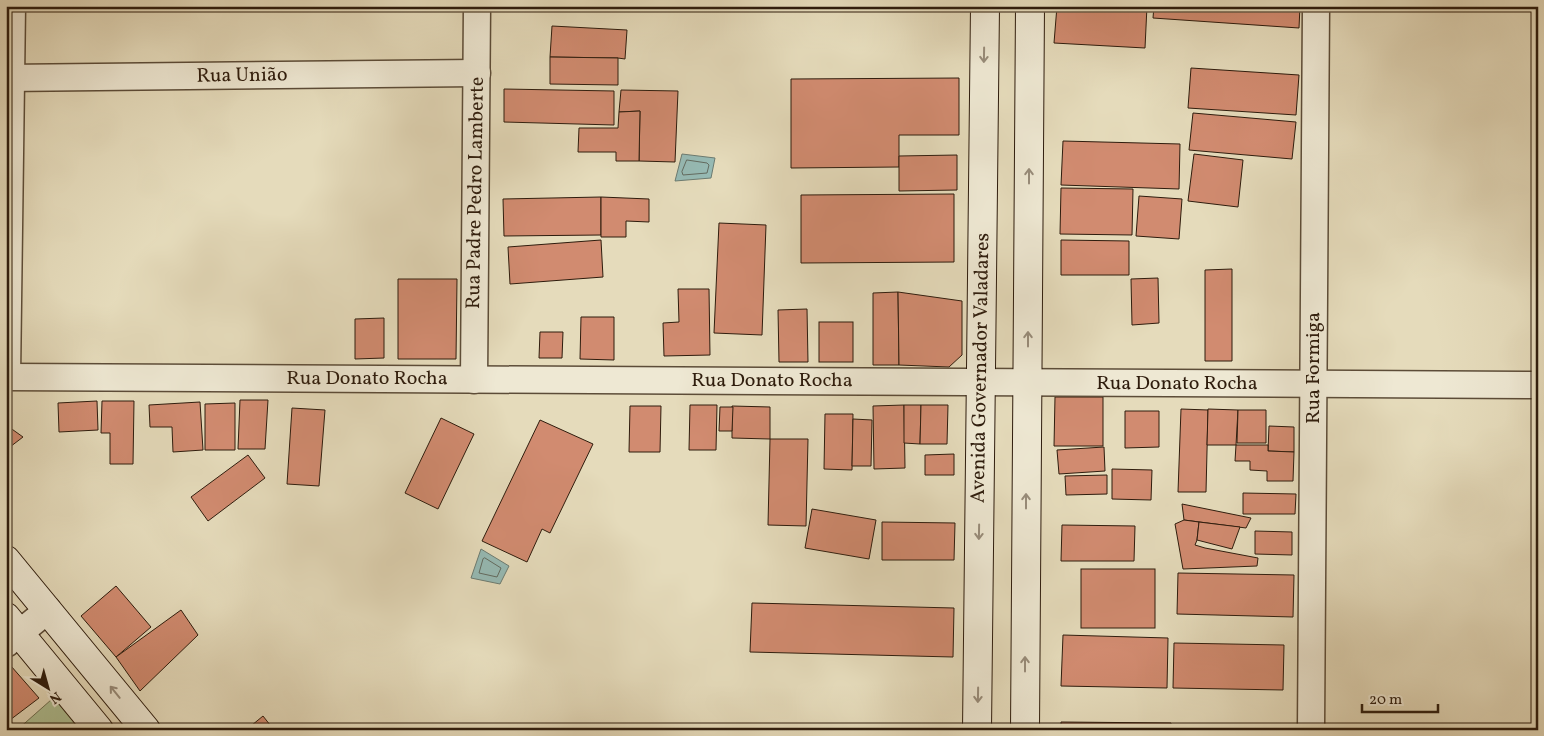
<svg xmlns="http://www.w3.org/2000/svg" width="1544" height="736" font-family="Vollkorn,serif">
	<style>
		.green { fill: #afc194; stroke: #6e6e50 }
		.water { fill: #96bab4; stroke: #6c7b71 }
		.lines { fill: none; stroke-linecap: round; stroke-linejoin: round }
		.shore { stroke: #626b60; stroke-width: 1 }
		.building { fill: #d18b70; stroke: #2e1c0d }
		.street-casing { stroke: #5c4c38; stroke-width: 29 }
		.secondary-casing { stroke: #2e1c0d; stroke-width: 30 }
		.street { stroke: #eee8d3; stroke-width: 26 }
		.secondary { stroke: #eee8d3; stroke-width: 28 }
		.oneway { stroke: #988c7a }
		.labels { text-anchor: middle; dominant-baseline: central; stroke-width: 4.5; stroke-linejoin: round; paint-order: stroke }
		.street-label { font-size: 20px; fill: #2e1c0d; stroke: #eee8d3 }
	</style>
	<rect width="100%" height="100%" fill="#e5dbbb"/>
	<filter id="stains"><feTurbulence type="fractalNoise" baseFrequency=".004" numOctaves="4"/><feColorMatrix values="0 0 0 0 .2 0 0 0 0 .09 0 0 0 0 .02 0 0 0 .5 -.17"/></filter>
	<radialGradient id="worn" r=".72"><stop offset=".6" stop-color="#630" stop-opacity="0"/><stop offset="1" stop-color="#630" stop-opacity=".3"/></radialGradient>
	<polygon class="green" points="60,692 91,730 17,730"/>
	<g class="water">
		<polygon points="682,154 715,158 711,178 675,181"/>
		<polygon points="481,549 509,566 500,584 471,578"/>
	</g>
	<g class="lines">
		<g class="shore">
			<polygon points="687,160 707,163 709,165 707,173 683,175 682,172"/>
			<polygon points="485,558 501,568 497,577 479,573 483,559"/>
		</g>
	</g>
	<g class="building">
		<polygon points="507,6 555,6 555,9 507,10"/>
		<polygon points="1057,6 1147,6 1145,48 1054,43"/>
		<polygon points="1154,6 1300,6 1299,28 1153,18"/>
		<polygon points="552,26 627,30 625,59 618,58 550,57"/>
		<polygon points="550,57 618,58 618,85 550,84"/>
		<polygon points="1191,68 1299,75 1296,115 1188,108"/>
		<polygon points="959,78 959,135 899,135 899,167 791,168 791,79"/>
		<polygon points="504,89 614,91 614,125 504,122"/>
		<polygon points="621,90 678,91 675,162 639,161 640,111 619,112"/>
		<polygon points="640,111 639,161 616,161 616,152 578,152 579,128 618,128 619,112"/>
		<polygon points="1193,113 1296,122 1292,159 1189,150"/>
		<polygon points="1063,141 1180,144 1179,189 1061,185"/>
		<polygon points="1194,154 1243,160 1238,207 1188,201"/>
		<polygon points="957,155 957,190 899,191 899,156"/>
		<polygon points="1061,188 1133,189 1132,235 1060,234"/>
		<polygon points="954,194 954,262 801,263 801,195"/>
		<polygon points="1139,196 1182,199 1179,239 1136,236"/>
		<polygon points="601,197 601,235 504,236 503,199"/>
		<polygon points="601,197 649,199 649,222 626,221 626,237 601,237"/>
		<polygon points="719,223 766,225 762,335 714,333"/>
		<polygon points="601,240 603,277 510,284 508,247"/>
		<polygon points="1061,240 1129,241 1129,275 1061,275"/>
		<polygon points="1232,269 1232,361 1205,361 1205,270"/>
		<polygon points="1158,278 1159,323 1132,325 1131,279"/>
		<polygon points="398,279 457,279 456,359 398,359"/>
		<polygon points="678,289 709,289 710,355 664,356 663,323 679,322"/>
		<polygon points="898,292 899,365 873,365 873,293"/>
		<polygon points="898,292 962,301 962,355 949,367 899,365"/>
		<polygon points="807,309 808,362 779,362 778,310"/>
		<polygon points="581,317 614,317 614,360 580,359"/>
		<polygon points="384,318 384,358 355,359 355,319"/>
		<rect x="819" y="322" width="34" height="40"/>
		<polygon points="540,332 563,332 562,358 539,358"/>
		<polygon points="6,396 9,427 23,437 6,450"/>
		<polygon points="1055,397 1103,397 1103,446 1054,446"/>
		<polygon points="240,400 268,400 265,449 238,449"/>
		<polygon points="97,401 98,430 59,432 58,403"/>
		<polygon points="102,401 134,401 133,464 110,464 110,433 101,433"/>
		<polygon points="200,402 203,450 173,452 172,427 150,427 149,405"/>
		<polygon points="235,403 235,450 205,450 205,404"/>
		<polygon points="690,405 717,405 716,450 689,450"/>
		<polygon points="904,405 905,468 874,469 873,406"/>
		<polygon points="904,405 921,405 920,444 904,443"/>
		<polygon points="921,405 948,405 947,444 920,444"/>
		<polygon points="630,406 661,406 660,452 629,452"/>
		<polygon points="732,406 770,407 770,439 732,438"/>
		<polygon points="720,407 733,407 732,431 719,431"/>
		<polygon points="292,408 325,410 319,486 287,484"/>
		<polygon points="1181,409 1208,410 1206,492 1178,492"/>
		<polygon points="1208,409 1238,410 1236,445 1207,445"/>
		<polygon points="1238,410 1266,410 1266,443 1237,443"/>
		<polygon points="1125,411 1159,411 1159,447 1125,448"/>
		<polygon points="825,414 853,414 852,470 824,469"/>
		<polygon points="441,418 474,434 438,509 405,493"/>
		<polygon points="853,419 872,420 871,466 852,466"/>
		<polygon points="540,420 593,444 550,533 542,529 527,562 482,541"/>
		<polygon points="1269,426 1294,427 1294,452 1268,451"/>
		<polygon points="770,439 808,439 806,526 768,525"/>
		<polygon points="1236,445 1268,445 1268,451 1294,452 1293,481 1267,481 1267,471 1250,470 1250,461 1235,461"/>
		<polygon points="1104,447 1105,471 1059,474 1057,450"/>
		<polygon points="954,454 954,475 925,475 925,455"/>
		<polygon points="248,455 265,478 208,521 191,497"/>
		<polygon points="1112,469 1152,470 1151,500 1112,499"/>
		<polygon points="1107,475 1107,494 1066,495 1065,476"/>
		<polygon points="1243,493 1296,494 1295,514 1243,514"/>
		<polygon points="1182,504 1251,518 1246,528 1184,520"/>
		<polygon points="812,509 876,520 869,559 805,548"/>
		<polygon points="1184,520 1199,522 1197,540 1195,545 1205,548 1258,558 1257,566 1183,569 1175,524"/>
		<polygon points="882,522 955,523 954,560 882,560"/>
		<polygon points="1199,522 1240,527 1232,549 1197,540"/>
		<polygon points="1062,525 1135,526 1134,561 1061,561"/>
		<polygon points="1255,531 1292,532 1292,555 1255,554"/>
		<rect x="1081" y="569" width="74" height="59"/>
		<polygon points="1178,573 1294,575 1293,617 1177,614"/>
		<polygon points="116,586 151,627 116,657 81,616"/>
		<polygon points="752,603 954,608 953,657 750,652"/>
		<polygon points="181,610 198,635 140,691 116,657"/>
		<polygon points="1063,635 1168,638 1167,688 1061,686"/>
		<polygon points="1174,643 1284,645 1283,690 1173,688"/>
		<polygon points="11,666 39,698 6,723 6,670"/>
		<polygon points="263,716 274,730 246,730"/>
		<polygon points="1061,722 1171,723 1171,730 1061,730"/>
		<polygon points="1292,728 1292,730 1178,730 1178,729"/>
	</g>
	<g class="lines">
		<g class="street-casing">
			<g id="street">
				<polyline points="6,78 477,73"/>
				<polyline points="6,377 1538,385"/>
				<polyline points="7,377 12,6"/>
				<polyline points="474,380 477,6"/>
				<polyline points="6,644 48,610"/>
				<polyline points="1311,730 1316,6"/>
			</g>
		</g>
		<g class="secondary-casing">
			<g id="secondary">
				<polyline points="6,560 146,730"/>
				<polyline points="6,617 99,730"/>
				<polyline points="977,730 985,6"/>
				<polyline points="1025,730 1030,6"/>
			</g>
		</g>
		<use href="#street" class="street"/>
		<use href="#secondary" class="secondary"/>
	</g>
	<defs><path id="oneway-shaft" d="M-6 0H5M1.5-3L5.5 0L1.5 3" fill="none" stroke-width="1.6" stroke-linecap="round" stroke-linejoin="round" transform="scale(1.25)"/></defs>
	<g class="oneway">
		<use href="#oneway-shaft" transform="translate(984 55) rotate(91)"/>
		<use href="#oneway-shaft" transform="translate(1029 176) rotate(-90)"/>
		<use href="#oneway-shaft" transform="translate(1028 339) rotate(-90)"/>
		<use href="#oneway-shaft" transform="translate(1026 501) rotate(-90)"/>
		<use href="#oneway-shaft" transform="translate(979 532) rotate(91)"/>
		<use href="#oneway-shaft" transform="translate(1025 664) rotate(-90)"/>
		<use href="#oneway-shaft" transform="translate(115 692) rotate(-129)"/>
		<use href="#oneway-shaft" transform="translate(978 695) rotate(91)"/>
	</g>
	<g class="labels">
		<g class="street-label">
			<text transform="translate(242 76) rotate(-1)">Rua União</text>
			<text transform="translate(476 193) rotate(-89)">Rua Padre Pedro Lamberte</text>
			<text transform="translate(981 368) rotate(-89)">Avenida Governador Valadares</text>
			<text transform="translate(1314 368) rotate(-90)">Rua Formiga</text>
			<text x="367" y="379">Rua Donato Rocha</text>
			<text x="772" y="381">Rua Donato Rocha</text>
			<text x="1177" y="384">Rua Donato Rocha</text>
		</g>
	</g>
	<rect width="1544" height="736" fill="none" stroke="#e5dbbb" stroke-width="25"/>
	<rect x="8" y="8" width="1529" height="721" fill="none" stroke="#2e1c0d" stroke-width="2.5"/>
	<rect x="12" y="12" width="1519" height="711" fill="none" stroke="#2e1c0d"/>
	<g transform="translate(48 688) rotate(143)" stroke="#eee8d3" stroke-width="4" paint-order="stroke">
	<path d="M0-4L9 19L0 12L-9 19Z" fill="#2e1c0d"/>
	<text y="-8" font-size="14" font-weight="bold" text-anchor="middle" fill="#2e1c0d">N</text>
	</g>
	<path d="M1362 704v8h76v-8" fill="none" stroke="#2e1c0d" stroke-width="2.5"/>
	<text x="1369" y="704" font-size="15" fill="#2e1c0d" stroke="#eee8d3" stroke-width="4" paint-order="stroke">20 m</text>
	<rect width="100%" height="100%" filter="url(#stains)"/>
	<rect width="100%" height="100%" fill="url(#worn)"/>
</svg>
